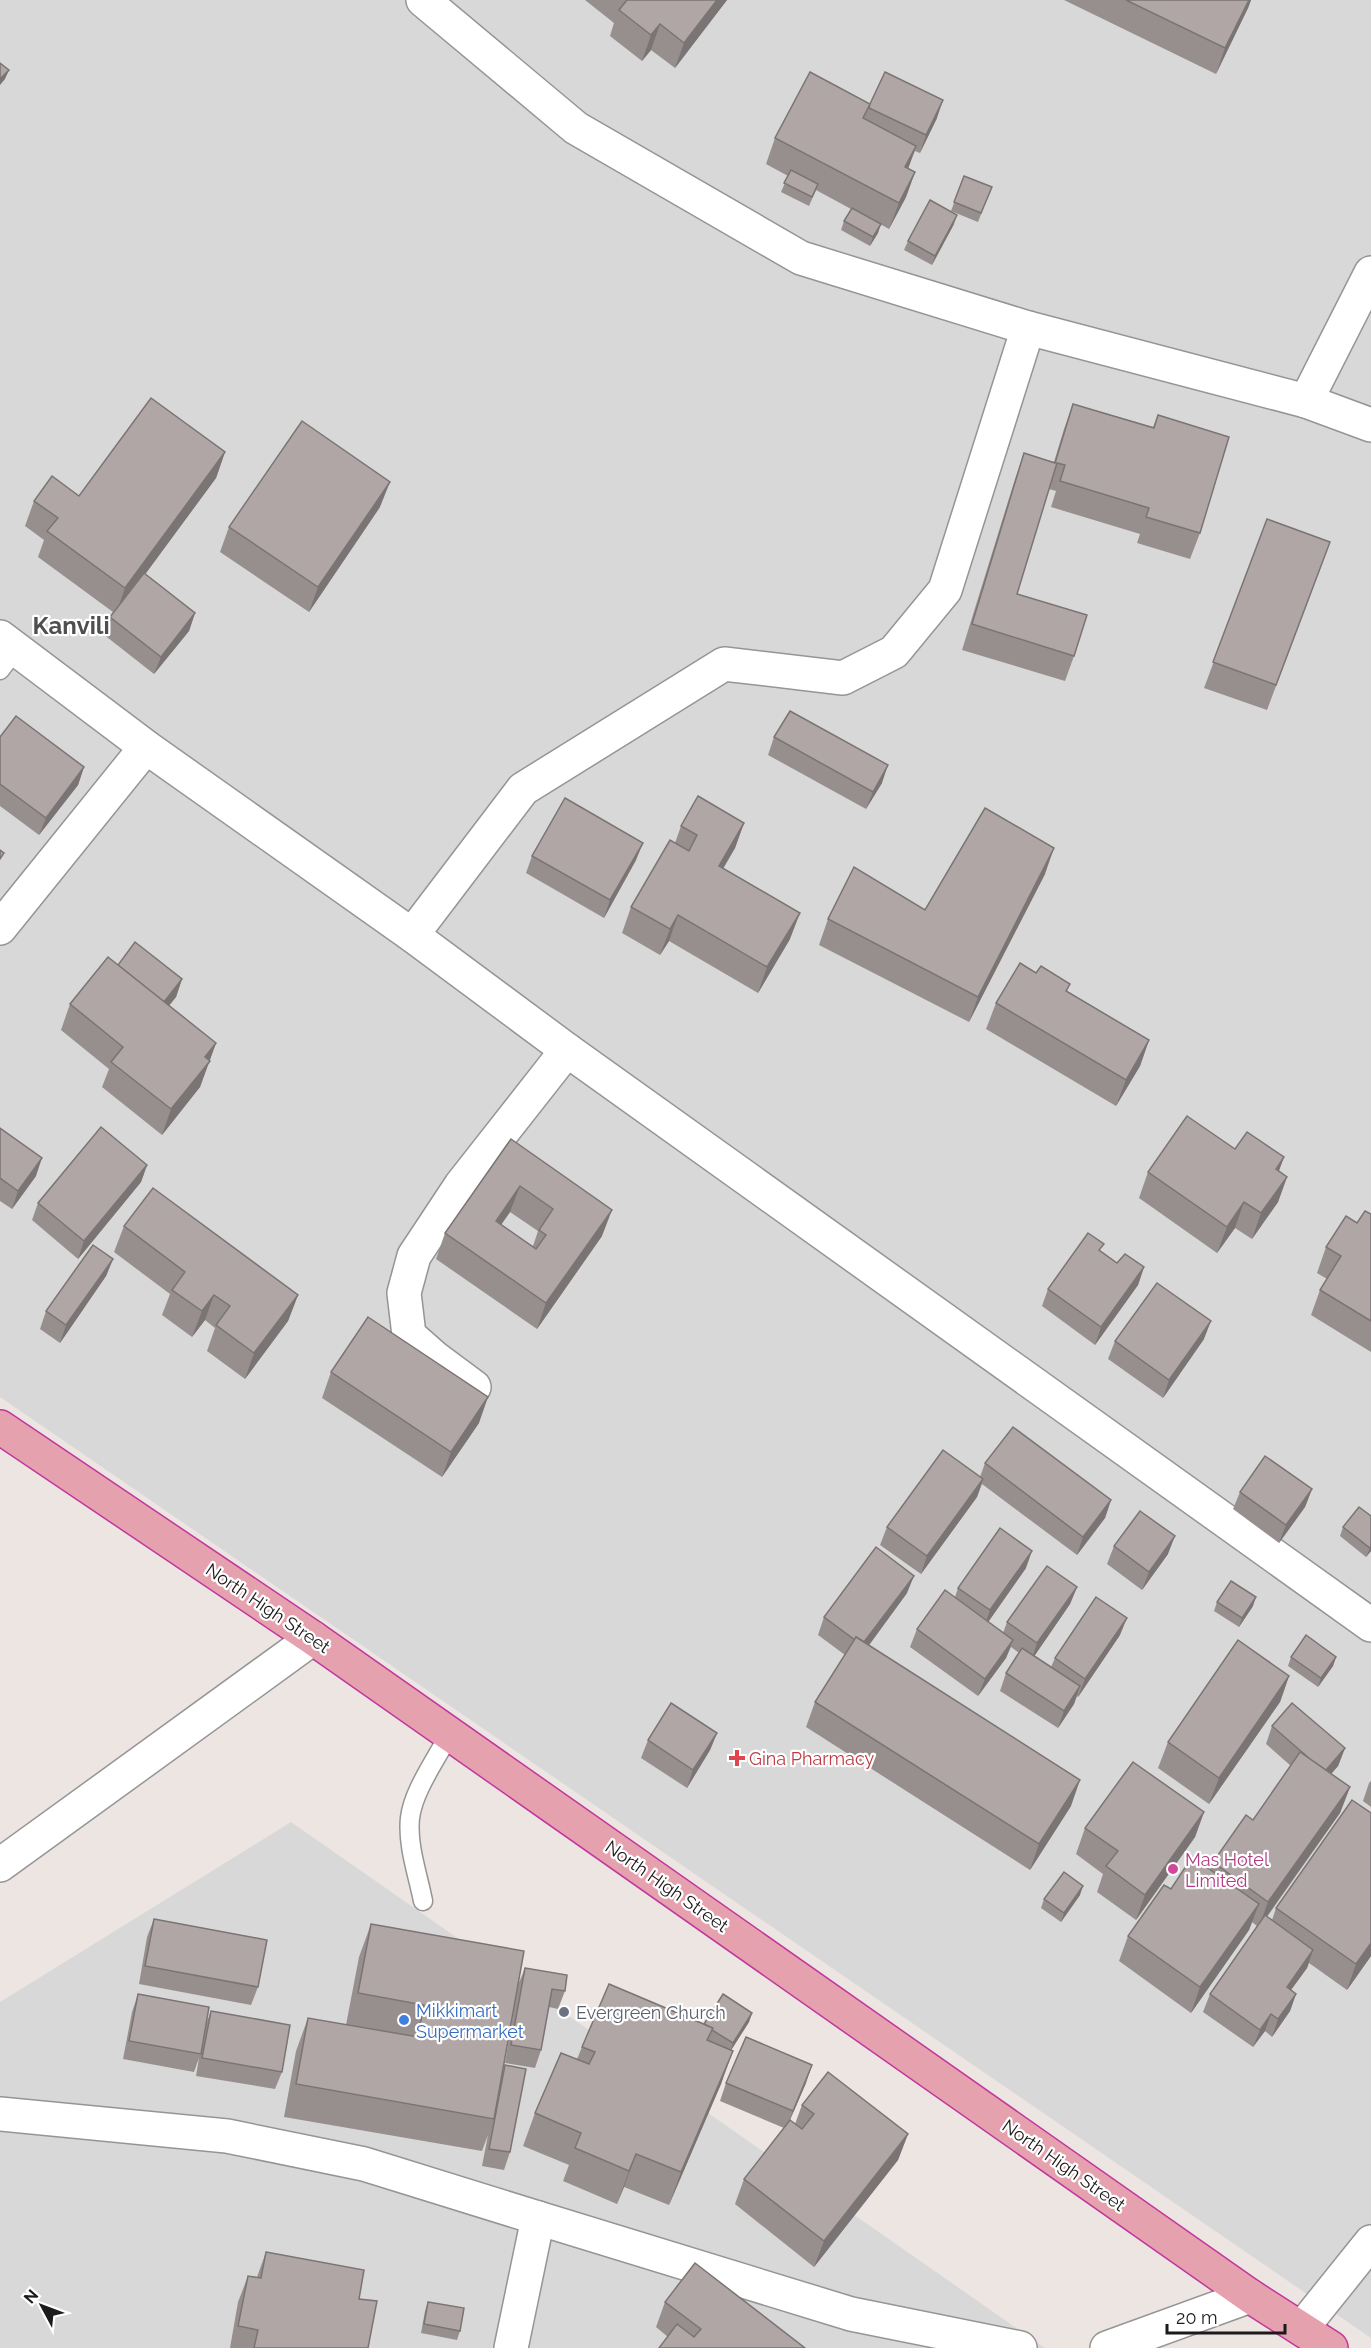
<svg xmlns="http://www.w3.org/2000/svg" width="1371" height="2348" font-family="Raleway,sans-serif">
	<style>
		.residential { fill: #d9d8d9 }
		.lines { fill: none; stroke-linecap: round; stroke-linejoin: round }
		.service-casing { stroke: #959595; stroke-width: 21 }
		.minor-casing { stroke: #959595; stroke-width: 36 }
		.trunk-casing { stroke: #c1379d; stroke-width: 36 }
		.service { stroke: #fff; stroke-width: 18 }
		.minor { stroke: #fff; stroke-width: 33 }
		.trunk { stroke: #e6a1af; stroke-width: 33 }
		.wall { fill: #978f8e; fill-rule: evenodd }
		.shaded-wall { fill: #7b7474 }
		.building { fill: #b0a6a5; stroke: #7b7474; stroke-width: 1.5; fill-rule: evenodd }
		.health-dot { fill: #e0444e; stroke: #fff; stroke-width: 2 }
		.hotel-dot { fill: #d1479c; stroke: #fff; stroke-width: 2 }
		.worship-dot { fill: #6b7280; stroke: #fff; stroke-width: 2 }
		.shop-dot { fill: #3f7fe0; stroke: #fff; stroke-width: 2 }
		.labels { text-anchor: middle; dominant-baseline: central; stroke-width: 4.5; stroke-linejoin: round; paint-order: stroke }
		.street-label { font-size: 18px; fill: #1b1b1b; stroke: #fff }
		.health-label { font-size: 18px; fill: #be3a42; stroke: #fff; text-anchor: start }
		.hotel-label { font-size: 18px; fill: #b23c85; stroke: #fff; text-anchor: start }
		.shop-label { font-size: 18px; fill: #366cbe; stroke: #fff; text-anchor: start }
		.worship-label { font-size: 18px; fill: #5b616d; stroke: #fff; text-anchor: start }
		.district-label { font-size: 24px; font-weight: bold; fill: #4e4e4e; stroke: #fff }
	</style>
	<rect width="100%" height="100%" fill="#ece5e2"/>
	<g class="residential">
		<polygon points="0,0 1371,0 1371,2338 0,1397"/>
		<polygon points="291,1822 1045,2348 0,2348 0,2002"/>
	</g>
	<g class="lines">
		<g class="service-casing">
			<g id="service">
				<polyline points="0,670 16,649"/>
				<path d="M423 1901C418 1875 407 1845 410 1818 413 1791 437 1758 450 1733"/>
			</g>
		</g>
		<g class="minor-casing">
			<g id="minor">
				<polyline points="423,0 576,128 801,258 1028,328 1306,401 1371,425"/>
				<polyline points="1306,401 1371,273"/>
				<polyline points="0,637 146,747 412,935 567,1050 1371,1625"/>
				<polyline points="0,928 146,747"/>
				<polyline points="412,935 523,789 724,664 843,678 894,652 945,590 1028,328"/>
				<polyline points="474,1387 435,1358 409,1335 404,1293 414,1256 461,1185 567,1050"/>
				<polyline points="0,1865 313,1638"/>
				<polyline points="0,2114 227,2136 364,2164 538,2218 511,2348"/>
				<polyline points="538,2218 851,2314 1020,2348"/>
				<polyline points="1302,2328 1371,2242"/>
				<polyline points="1107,2348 1250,2296"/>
			</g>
		</g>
		<g class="trunk-casing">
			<polyline id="trunk" points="0,1427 313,1638 1250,2296 1331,2348"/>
		</g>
		<use href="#service" class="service"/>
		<use href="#minor" class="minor"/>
		<use href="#trunk" class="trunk"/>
	</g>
	<g class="wall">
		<polygon points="585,0 727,0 675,68 651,50 642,61 610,36 614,23"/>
		<polygon points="1064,0 1251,0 1248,8 1216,74"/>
		<polygon points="870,104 937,118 920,153 915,151 908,168 915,172 906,197 889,229 880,224 878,233 870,246 841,230 844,221 851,209 816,190 809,206 781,192 788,176 766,164 775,138"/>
		<polygon points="964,176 992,187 978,222 951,211"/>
		<polygon points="954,224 932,265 904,250 908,241"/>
		<polygon points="1073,404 1153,427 1158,415 1200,533 1190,559 1137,543 1140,534 1051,507 1056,491 1049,489 1017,594 1074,656 1065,681 962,650 1015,479 1024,453 1054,462 1064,429"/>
		<polygon points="225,452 216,478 145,574 195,613 189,631 154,674 103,634 110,617 113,612 38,557 44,540 25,526 34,501 79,496"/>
		<polygon points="380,507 309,612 220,552 229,527"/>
		<polygon points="1267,519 1330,542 1267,710 1204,688"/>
		<polygon points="0,737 84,767 78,785 39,835 0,806"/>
		<polygon points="774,737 882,783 866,809 768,755"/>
		<polygon points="744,823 735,848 723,869 790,939 758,993 669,941 660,955 622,933 631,907 675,843 681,826"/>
		<polygon points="532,856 636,860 604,918 526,873"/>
		<polygon points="1045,874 969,1022 819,945 828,919 925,910"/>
		<polygon points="118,965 182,979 176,997 169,1006 216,1043 200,1087 162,1135 102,1087 109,1069 61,1030 70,1004"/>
		<polygon points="1036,973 1070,984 1067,991 1149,1040 1140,1066 1116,1106 986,1029 996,1003"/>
		<polygon points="0,1128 36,1176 12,1209 0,1201"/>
		<path d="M511 1139 602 1236 537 1329 436 1259 445 1233ZM510 1212 538 1231 533 1246 501 1225Z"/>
		<polygon points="1235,1149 1284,1157 1279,1171 1287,1177 1278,1202 1252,1239 1235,1228 1217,1253 1139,1198 1148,1172"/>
		<polygon points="147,1165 141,1182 78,1259 32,1220 38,1203"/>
		<polygon points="1371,1214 1371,1352 1311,1315 1320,1290 1327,1279 1317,1273 1326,1247 1357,1223"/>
		<polygon points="124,1226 298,1295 288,1321 245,1379 207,1351 215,1328 205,1320 192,1337 162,1315 170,1294 114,1252"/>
		<polygon points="1101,1251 1117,1263 1144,1267 1138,1285 1095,1345 1042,1306 1048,1289"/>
		<polygon points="113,1259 106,1276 60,1343 40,1329 46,1311"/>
		<polygon points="1204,1339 1163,1398 1108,1359 1115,1341"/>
		<polygon points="331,1372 479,1423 442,1477 322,1398"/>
		<polygon points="985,1463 1111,1500 1105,1518 1077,1555 982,1484 977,1497 921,1574 880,1545 887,1527 980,1477"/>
		<polygon points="1312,1489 1305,1507 1279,1543 1233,1509 1240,1492"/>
		<polygon points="1371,1516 1371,1551 1366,1557 1340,1536 1343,1527"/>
		<polygon points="1114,1546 1168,1554 1142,1590 1107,1564"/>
		<polygon points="1026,1568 988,1622 1003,1633 1007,1622 1077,1587 1070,1604 1034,1656 1051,1667 1055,1658 1120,1635 1078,1697 1077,1696 1074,1704 1058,1728 1000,1691 1006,1673 1019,1653 1011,1647 1006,1658 978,1696 910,1647 917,1629 955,1597 958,1588"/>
		<polygon points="907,1593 869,1645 1071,1806 1030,1870 806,1727 815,1702 845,1655 818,1635 824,1617"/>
		<polygon points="1217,1602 1253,1606 1239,1627 1214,1611"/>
		<polygon points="1291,1657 1336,1657 1333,1666 1318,1687 1288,1666"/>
		<polygon points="1289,1676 1280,1702 1209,1804 1158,1768 1168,1742"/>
		<polygon points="1272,1726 1345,1748 1338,1766 1331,1774 1350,1787 1340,1813 1267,1917 1272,1920 1276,1908 1371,1813 1371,1956 1347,1990 1309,1963 1307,1968 1291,1990 1296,1994 1290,2011 1272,2037 1265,2031 1253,2047 1203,2012 1210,1994 1257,1926 1252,1922 1249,1930 1191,2013 1119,1961 1128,1936 1171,1889 1210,1870 1213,1862 1253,1820 1291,1766 1266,1744"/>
		<polygon points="717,1733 710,1750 687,1788 641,1758 648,1740"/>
		<polygon points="1371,1781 1371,1807 1363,1801 1369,1783"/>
		<polygon points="1204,1812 1195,1837 1136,1920 1097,1892 1103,1874 1076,1854 1085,1828"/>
		<polygon points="1080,1895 1061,1922 1041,1908 1044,1899"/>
		<polygon points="154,1919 258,1987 251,2005 139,1984 147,1937"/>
		<polygon points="371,1924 503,2069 510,2152 504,2170 482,2166 488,2135 482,2151 284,2117 296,2051 308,2018 346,2025 359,1957"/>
		<polygon points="525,1968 565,1991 558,2009 549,2007 541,2050 535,2068 505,2063 518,1985"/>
		<polygon points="138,1994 206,2024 211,2011 282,2072 275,2089 196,2076 199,2058 194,2072 123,2059 132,2012"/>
		<polygon points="752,2013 749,2022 731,2050 721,2084 669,2205 624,2187 617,2204 563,2181 569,2165 523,2146 535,2113 577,2059 582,2047 704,2024"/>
		<polygon points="726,2083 806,2083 789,2122 795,2124 802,2105 908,2134 898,2160 814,2267 735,2204 744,2179 784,2128 720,2101"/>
		<polygon points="266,2252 359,2299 368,2348 230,2348 238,2302 248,2276 257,2277"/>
		<polygon points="428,2302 460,2331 457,2340 421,2333 425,2311"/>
		<polygon points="665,2302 805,2348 668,2337 656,2327"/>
	</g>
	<g class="shaded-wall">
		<polygon points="717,0 727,0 675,68 684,43"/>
		<polygon points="1249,0 1251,0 1248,8 1216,74 1225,48"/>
		<polygon points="660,24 651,50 642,61 651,35"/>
		<polygon points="9,70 5,79 0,85 0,79"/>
		<polygon points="943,100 937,118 920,153 926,135"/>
		<polygon points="916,146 907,172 905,167"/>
		<polygon points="915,172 906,197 889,229 899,203"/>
		<polygon points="957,215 954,224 932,265 935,256"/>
		<polygon points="881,224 878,233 870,246 873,237"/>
		<polygon points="225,452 216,478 116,614 125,588"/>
		<polygon points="390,482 380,507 309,612 318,587"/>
		<polygon points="195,613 189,631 154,674 161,657"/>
		<polygon points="888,765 882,783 866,809 873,792"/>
		<polygon points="84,767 78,785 39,835 46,818"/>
		<polygon points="744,823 735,848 709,892 719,866"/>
		<polygon points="643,843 636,860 604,918 610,900"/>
		<polygon points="1054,848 1045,874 969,1022 978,997"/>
		<polygon points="800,913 790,939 758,993 767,967"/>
		<polygon points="678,915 669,941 660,955 670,929"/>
		<polygon points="182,979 176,997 156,1021 163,1003"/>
		<polygon points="1149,1040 1140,1066 1116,1106 1126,1080"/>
		<polygon points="216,1043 200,1087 162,1135 171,1109 205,1057"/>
		<polygon points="1284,1157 1274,1183 1276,1169"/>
		<polygon points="42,1158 36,1176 12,1209 18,1191"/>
		<polygon points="147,1165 141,1182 78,1259 84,1241"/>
		<polygon points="1287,1177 1278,1202 1252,1239 1261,1213"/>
		<polygon points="520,1186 510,1212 486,1246 496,1221"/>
		<polygon points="1244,1202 1235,1228 1217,1253 1227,1227"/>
		<polygon points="612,1210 602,1236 537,1329 546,1303"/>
		<polygon points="113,1259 106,1276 60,1343 66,1325"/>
		<polygon points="1144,1267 1138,1285 1095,1345 1101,1327"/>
		<polygon points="214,1295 205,1320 192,1337 202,1311"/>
		<polygon points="298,1295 288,1321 245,1379 254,1353"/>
		<polygon points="1211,1321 1204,1339 1163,1398 1169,1380"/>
		<polygon points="488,1397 479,1423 442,1477 451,1452"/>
		<polygon points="983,1479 977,1497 921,1574 927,1556"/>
		<polygon points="1312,1489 1305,1507 1279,1543 1286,1525"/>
		<polygon points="1111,1500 1105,1518 1077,1555 1083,1537"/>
		<polygon points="1175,1536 1168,1554 1142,1590 1149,1572"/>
		<polygon points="1371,1546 1371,1551 1366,1557 1370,1548"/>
		<polygon points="1032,1551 1026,1568 984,1628 990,1610"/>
		<polygon points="914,1576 907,1593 856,1663 862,1645"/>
		<polygon points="1077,1587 1070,1604 1031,1661 1037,1643"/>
		<polygon points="1256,1597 1253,1606 1239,1627 1242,1618"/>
		<polygon points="1127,1618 1120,1635 1078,1697 1085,1679"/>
		<polygon points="1013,1640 1006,1658 978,1696 985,1679"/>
		<polygon points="1336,1657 1333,1666 1318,1687 1321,1678"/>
		<polygon points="1289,1676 1280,1702 1209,1804 1219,1778"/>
		<polygon points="1080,1686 1074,1704 1058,1728 1064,1711"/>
		<polygon points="717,1733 710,1750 687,1788 693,1770"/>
		<polygon points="1345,1748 1338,1766 1318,1789 1324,1772"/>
		<polygon points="1080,1780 1071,1806 1030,1870 1039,1844"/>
		<polygon points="1350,1787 1340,1813 1259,1927 1268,1902"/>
		<polygon points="1204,1812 1195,1837 1136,1920 1145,1895"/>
		<polygon points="1083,1886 1080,1895 1061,1922 1064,1913"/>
		<polygon points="1259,1904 1249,1930 1191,2013 1200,1987"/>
		<polygon points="1371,1943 1371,1956 1347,1990 1356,1964"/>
		<polygon points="1313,1950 1307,1968 1280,2005 1287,1987"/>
		<polygon points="1296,1994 1290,2011 1272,2037 1278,2019"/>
		<polygon points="752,2013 749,2022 730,2052 733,2043"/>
		<polygon points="1271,2014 1265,2031 1253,2047 1260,2030"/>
		<polygon points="733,2051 721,2084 669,2205 681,2172"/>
		<polygon points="812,2065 806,2083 786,2129 793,2111"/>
		<polygon points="908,2134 898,2160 814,2267 824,2241"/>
		<polygon points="636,2154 624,2187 617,2204 629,2171"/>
	</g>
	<g class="building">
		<polygon points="627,0 717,0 684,43 660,24 651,35 619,10"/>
		<polygon points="1126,0 1249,0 1225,48"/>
		<polygon points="0,63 9,70 0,79"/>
		<polygon points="810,72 870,104 863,118 916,146 905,167 915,172 899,203 775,138"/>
		<polygon points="885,72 943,100 926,135 869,108 870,104"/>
		<polygon points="791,170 818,184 812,197 784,183"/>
		<polygon points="964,176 992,187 981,213 954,202"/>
		<polygon points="930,200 957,215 935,256 908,241"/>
		<polygon points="852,208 881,224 873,237 844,221"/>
		<polygon points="151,398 225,452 125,588 47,531 58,518 34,501 52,476 79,496"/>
		<polygon points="1073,404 1154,428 1158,415 1229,437 1200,533 1146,517 1149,508 1060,481 1065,465 1057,463 1017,594 1087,615 1074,656 972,624 1024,453 1055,463"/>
		<polygon points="302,421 390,482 318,587 229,527"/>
		<polygon points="1267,519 1330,542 1276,685 1213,662"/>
		<polygon points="144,573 195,613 161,657 110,617"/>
		<polygon points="790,711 888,765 873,792 774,737"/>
		<polygon points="16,716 84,767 46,818 0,784 0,737"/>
		<polygon points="698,796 744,823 719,866 800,913 767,967 678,915 670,929 631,907 670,840 689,851 697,835 681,826"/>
		<polygon points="565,798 643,843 610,900 532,856"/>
		<polygon points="985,808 1054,848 978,997 828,919 854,867 925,910"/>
		<polygon points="0,850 4,853 0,859"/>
		<polygon points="135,942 182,979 164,1002 118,965"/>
		<polygon points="108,957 216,1043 205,1057 210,1061 171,1109 111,1062 123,1047 70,1004"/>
		<polygon points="1020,963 1036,973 1041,966 1070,984 1066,991 1149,1040 1126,1080 996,1003"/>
		<polygon points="1187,1116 1235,1149 1247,1132 1284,1157 1276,1169 1287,1177 1261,1213 1244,1202 1227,1227 1148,1172"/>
		<polygon points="101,1127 147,1165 84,1241 38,1203"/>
		<polygon points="0,1128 42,1158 18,1191 0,1178"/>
		<path d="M511 1139 612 1210 546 1303 445 1233ZM520 1186 553 1209 539 1230 546 1235 536 1249 496 1221Z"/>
		<polygon points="153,1188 298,1295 254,1353 216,1325 230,1306 214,1295 202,1311 172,1290 185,1272 124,1226"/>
		<polygon points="1365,1211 1371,1214 1371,1321 1320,1290 1341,1256 1326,1247 1346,1216 1357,1223"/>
		<polygon points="1088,1233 1104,1244 1099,1250 1117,1263 1125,1254 1144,1267 1101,1327 1048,1289"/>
		<polygon points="93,1245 113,1259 66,1325 46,1311"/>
		<polygon points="1157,1283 1211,1321 1169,1380 1115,1341"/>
		<polygon points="368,1317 488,1397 451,1452 331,1372"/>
		<polygon points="1013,1427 1111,1500 1083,1537 985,1463"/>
		<polygon points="943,1450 983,1479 927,1556 887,1527"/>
		<polygon points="1265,1456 1312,1489 1286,1525 1240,1492"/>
		<polygon points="1359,1507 1371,1516 1371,1546 1370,1548 1343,1527"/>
		<polygon points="1140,1511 1175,1536 1149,1572 1114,1546"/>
		<polygon points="1000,1528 1032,1551 990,1610 958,1588"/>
		<polygon points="876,1547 914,1576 864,1642 856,1637 855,1640 824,1617"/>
		<polygon points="1047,1566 1077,1587 1037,1643 1007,1622"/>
		<polygon points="1231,1581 1256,1597 1242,1618 1217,1602"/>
		<polygon points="945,1590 1013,1640 985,1679 917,1629"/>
		<polygon points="1096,1597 1127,1618 1085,1679 1055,1658"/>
		<polygon points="1306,1635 1336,1657 1321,1678 1291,1657"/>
		<polygon points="856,1637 1080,1780 1039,1844 815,1702"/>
		<polygon points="1238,1640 1289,1676 1219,1778 1168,1742"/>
		<polygon points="1022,1648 1080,1686 1064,1711 1006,1673"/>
		<polygon points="671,1703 717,1733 693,1770 648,1740"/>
		<polygon points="1292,1703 1345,1748 1326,1770 1310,1759 1272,1726"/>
		<polygon points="1300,1752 1350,1787 1268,1902 1213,1862 1246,1815 1253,1820"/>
		<polygon points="1133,1762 1204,1812 1145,1895 1106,1866 1118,1851 1085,1828"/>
		<polygon points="1352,1800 1371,1813 1371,1943 1356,1964 1276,1908"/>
		<polygon points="1192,1857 1259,1904 1200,1987 1128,1936 1164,1885 1171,1889"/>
		<polygon points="1064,1872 1083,1886 1064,1913 1044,1899"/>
		<polygon points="1265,1915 1313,1950 1287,1987 1296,1994 1278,2019 1271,2014 1260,2030 1210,1994"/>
		<polygon points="154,1919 267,1940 258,1987 145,1966"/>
		<polygon points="371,1924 524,1951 494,2119 296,2084 308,2018 418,2037 424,2005 358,1993"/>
		<polygon points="525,1968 567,1975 565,1991 552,1989 541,2050 511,2045"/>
		<polygon points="609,1984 713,2028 707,2040 733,2051 681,2172 636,2154 629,2171 575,2148 581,2133 535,2113 561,2053 589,2064 595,2052 582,2047"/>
		<polygon points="138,1994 209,2007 201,2054 129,2041"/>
		<polygon points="723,1994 752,2013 733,2043 712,2030 713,2028 704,2024"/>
		<polygon points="211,2011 290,2025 282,2072 202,2058"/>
		<polygon points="746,2037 812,2065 793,2111 726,2083"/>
		<polygon points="505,2065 526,2069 510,2152 489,2149"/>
		<polygon points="828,2072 908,2134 824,2241 744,2179 790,2120 802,2129 814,2114 802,2105"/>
		<polygon points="266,2252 364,2270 359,2299 377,2301 368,2348 254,2348 258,2330 238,2326 248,2276 261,2278"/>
		<polygon points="695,2263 805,2348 659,2348 677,2324 694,2337 701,2329 665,2302"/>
		<polygon points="428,2302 464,2308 460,2331 424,2324"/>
	</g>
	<path class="health-dot" d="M734 1749h6v6h6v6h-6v6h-6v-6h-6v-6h6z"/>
	<circle class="hotel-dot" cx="1173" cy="1869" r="6"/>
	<circle class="worship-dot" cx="564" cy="2012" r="6"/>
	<circle class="shop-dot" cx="404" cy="2020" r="6"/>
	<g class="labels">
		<g class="street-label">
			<text transform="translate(268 1608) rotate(34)">North High Street</text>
			<text transform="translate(667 1886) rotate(35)">North High Street</text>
			<text transform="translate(1064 2165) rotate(35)">North High Street</text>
		</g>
		<g class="health-label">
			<text x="749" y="1758">Gina Pharmacy</text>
		</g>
		<g class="hotel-label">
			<text x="1185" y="1859">Mas Hotel<tspan x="1185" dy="21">Limited</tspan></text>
		</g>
		<g class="shop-label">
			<text x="416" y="2010">Mikkimart<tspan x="416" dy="21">Supermarket</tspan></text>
		</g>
		<g class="worship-label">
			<text x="576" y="2012">Evergreen Church</text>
		</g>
		<g class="district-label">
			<text x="71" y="625">Kanvili</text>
		</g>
	</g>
	<g transform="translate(42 2306) rotate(311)" stroke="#ffffff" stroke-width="4.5" paint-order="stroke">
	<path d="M0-4.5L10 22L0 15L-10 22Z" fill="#1b1b1b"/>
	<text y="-9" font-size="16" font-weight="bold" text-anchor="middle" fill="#1b1b1b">N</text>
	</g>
	<path d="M1167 2324v9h118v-9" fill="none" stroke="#1b1b1b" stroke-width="3"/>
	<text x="1176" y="2324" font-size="18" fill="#1b1b1b" stroke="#ffffff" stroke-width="4.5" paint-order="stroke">20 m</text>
</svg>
